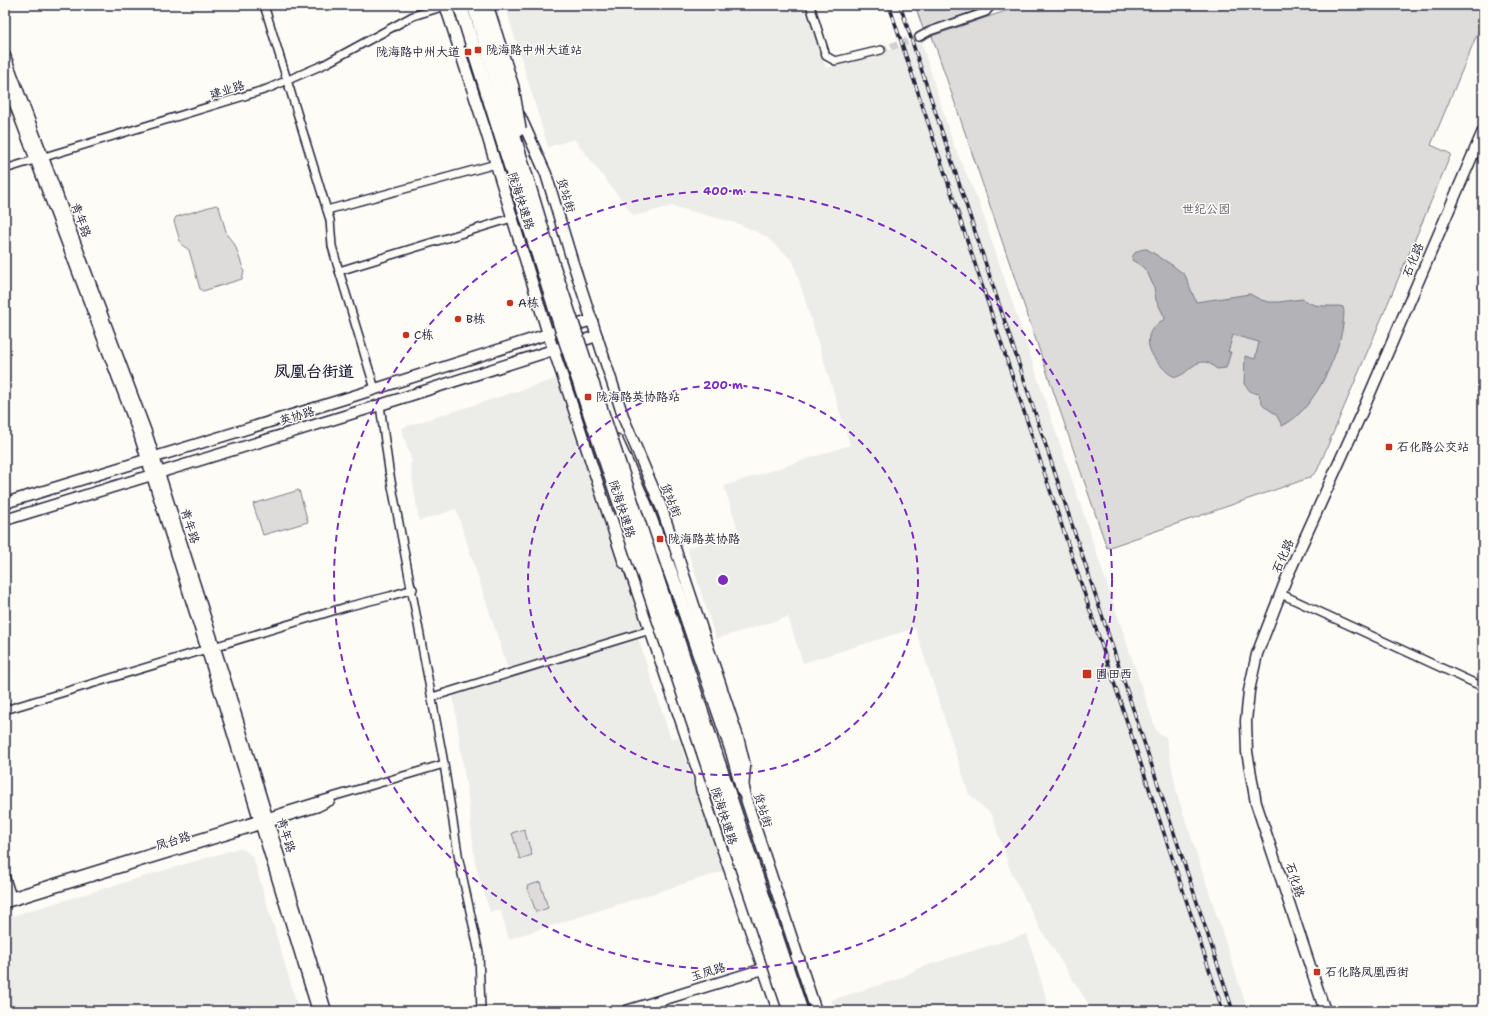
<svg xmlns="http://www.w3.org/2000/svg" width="1488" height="1016" font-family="'Shantell Sans','LXGW WenKai TC',sans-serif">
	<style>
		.built { fill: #ecece9 }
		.green { fill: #dddcdb; stroke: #807f8b }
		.water { fill: #b2b2b7; stroke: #787885 }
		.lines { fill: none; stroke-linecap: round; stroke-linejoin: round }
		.street-tunnel { stroke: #d1d0d1; stroke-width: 7; stroke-dasharray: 7 3.5; stroke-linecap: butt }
		.street-casing { stroke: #22223b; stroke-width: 10 }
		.secondary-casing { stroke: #22223b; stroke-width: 13 }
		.highway-casing { stroke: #22223b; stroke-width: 16 }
		.street { stroke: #fdfcf7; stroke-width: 7 }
		.secondary { stroke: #fdfcf7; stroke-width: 10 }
		.highway { stroke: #fdfcf7; stroke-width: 13 }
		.rail-casing { stroke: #22223b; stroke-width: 3.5 }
		.rail { stroke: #fdfcf7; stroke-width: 2; stroke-dasharray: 6; stroke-linecap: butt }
		.highway-bridge-casing { stroke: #22223b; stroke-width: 16; stroke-linecap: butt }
		.highway-bridge { stroke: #fdfcf7; stroke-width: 13 }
		.ring { fill: none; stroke: #7b2cbf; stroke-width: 2; stroke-dasharray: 7 5 }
		.poi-dot { fill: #c8321e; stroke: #fdfcf7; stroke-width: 1.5 }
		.labels { text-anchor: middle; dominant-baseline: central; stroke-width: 3; stroke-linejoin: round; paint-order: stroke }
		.poi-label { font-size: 12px; fill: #22223b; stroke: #fdfcf7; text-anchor: start }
		.street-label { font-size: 12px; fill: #22223b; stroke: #fdfcf7 }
		.park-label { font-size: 12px; fill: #5a5a6b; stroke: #fdfcf7 }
		.district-label { font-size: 16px; font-weight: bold; fill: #22223b; stroke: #fdfcf7 }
		.centre { fill: #7b2cbf; stroke: #fdfcf7; stroke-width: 2 }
		.ring-label { font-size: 12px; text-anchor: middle; font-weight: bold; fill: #7b2cbf; stroke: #fdfcf7; stroke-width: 3; stroke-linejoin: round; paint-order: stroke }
	</style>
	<rect width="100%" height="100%" fill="#fdfcf7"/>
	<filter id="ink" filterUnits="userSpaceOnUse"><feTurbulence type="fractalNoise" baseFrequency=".025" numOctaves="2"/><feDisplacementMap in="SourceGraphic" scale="8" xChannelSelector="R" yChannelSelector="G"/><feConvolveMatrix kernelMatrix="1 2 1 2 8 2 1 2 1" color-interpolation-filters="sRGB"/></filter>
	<g filter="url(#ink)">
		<g class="built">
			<polygon points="505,5 806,5 826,68 921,41 954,146 978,200 1156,730 1159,734 1166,737 1177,794 1248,1011 1093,1011 1041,930 1010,870 992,815 969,794 915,628 803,663 788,617 716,639 687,548 739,532 724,486 850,445 793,261 765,236 739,224 672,206 634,216 574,139 548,147"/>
			<polygon points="562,377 643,629 509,672 456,509 419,521 410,463 412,462 401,428"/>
			<polygon points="638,638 671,739 678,737 698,797 703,796 727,870 509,939 500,909 490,912 475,863 469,805 453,696"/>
			<polygon points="239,848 246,851 253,857 297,1005 276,1011 5,1011 5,918"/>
			<polygon points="1027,934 1050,1011 835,1011 831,1000 899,979 921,967"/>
		</g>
		<g class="green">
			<polygon points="915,5 980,5 972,12 923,29"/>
			<polygon points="1023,5 1483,5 1483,20 1431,145 1451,154 1317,471 1309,478 1107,548 932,36"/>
			<polygon points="216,205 219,207 227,235 235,245 244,271 242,279 203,291 200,289 189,250 182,245 180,241 174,221 176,217"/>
			<polygon points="299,490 308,522 263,535 253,504"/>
			<polygon points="524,829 532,855 520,859 512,833"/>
			<polygon points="540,882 548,908 536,912 527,886"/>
		</g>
		<path class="water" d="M1147 249 1172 265 1185 275 1196 302 1250 294 1261 300 1269 302H1279L1302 299 1314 305 1324 306H1339L1343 307C1345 313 1343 319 1343 325 1338 357 1313 412 1282 426 1280 422 1278 417 1275 414 1266 407 1261 406 1259 394L1251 392 1244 384 1245 356 1255 359 1259 342 1233 335 1228 352H1231L1226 368 1217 369C1214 367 1212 365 1209 363 1194 358 1189 374 1176 377 1169 375 1166 371 1161 366 1145 350 1142 330 1165 319V318L1156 300 1154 287 1148 274 1143 267 1132 260C1132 252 1140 249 1147 249Z"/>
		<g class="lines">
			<polyline class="street-tunnel" points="881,50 919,37"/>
			<g class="street-casing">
				<g id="street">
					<polyline points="264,5 330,220 332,246 337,264 375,389"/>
					<polyline points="810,5 826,56 835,61 881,50"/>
					<polyline points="919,37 930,31 986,12 992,5"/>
					<polyline points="5,169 267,89 325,64 413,16 445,6"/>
					<polyline points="327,210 496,164"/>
					<polyline points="339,271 512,218"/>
					<polyline points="380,405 389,470 443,758 459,860 479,953 481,1011"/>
					<polyline points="1281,594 1483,687"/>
					<polyline points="432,697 647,631"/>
					<polyline points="5,710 346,607 390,596 413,589"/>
					<polyline points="5,875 13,900"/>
					<polyline points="5,898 315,802 444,764"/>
					<polyline points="5,904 317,808 331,801"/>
				</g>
			</g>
			<g class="secondary-casing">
				<g id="secondary">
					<polyline points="445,5 486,132 548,334 571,401 624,563"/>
					<polyline points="5,56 146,432 229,692 326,1011"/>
					<polyline points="5,78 139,434 221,695 318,1011"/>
					<polyline points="520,116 546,174 572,260 624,419 662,509 738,737 745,766 743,790 816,1011"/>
					<polyline points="5,503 344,399 592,320"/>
					<polyline points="5,520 380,405 597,336"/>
					<polyline points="700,784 778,1011"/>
					<polyline points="626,1011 799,958"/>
					<polyline points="1325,1011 1256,803 1247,752 1246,721 1249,691 1257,654 1287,577 1362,412 1483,131"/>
				</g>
			</g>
			<g class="highway-casing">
				<g id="highway">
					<polyline points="451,5 466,40"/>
					<polyline points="616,441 645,505 680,598 733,753 743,790"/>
					<polyline points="620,518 631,569 701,776 703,791"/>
				</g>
			</g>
			<use href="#street" class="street"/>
			<use href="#secondary" class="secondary"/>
			<use href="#highway" class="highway"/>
			<g class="rail-casing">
				<g id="rail">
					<polyline points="889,5 1223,1011"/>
					<polyline points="900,5 1233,1011"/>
				</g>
			</g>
			<use href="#rail" class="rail"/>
			<g class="highway-bridge-casing">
				<g id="highway-bridge">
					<polyline points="460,5 563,333 790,1011"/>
					<polyline points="474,5 553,266 801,1011"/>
					<polyline points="486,5 512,87 519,129"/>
				</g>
			</g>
			<use href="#highway-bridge" class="highway-bridge"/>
		</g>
	</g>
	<g class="ring">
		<circle cx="723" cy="580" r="195"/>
		<circle cx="723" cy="580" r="389"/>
	</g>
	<g class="poi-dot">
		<rect x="474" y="46" width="8" height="8" rx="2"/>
		<rect x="464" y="48" width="8" height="8" rx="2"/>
		<circle cx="510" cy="303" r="4"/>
		<circle cx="458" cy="319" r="4"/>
		<circle cx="406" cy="335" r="4"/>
		<rect x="584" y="393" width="8" height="8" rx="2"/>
		<rect x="1385" y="443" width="8" height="8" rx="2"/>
		<rect x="656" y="535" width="8" height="8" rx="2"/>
		<rect x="1082" y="669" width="10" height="10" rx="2"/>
		<rect x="1313" y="968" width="8" height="8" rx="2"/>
	</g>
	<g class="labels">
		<g class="poi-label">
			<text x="486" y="50">陇海路中州大道站</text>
			<text x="460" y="52" text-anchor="end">陇海路中州大道</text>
			<text x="518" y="303">A栋</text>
			<text x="466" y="319">B栋</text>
			<text x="414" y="335">C栋</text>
			<text x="596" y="397">陇海路英协路站</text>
			<text x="1397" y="447">石化路公交站</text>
			<text x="668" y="539">陇海路英协路</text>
			<text x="1096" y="674">圃田西</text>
			<text x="1325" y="972">石化路凤凰西街</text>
		</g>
		<g class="street-label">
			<text transform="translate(227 90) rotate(-17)">建业路</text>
			<text transform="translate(566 195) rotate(73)">货站街</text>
			<text transform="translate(521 201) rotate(72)">陇海快速路</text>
			<text transform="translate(81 220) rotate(70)">青年路</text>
			<text transform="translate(1413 260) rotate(-67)">石化路</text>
			<text transform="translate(297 416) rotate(-17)">英协路</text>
			<text transform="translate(671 500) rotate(69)">货站街</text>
			<text transform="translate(622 509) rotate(72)">陇海快速路</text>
			<text transform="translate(190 526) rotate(72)">青年路</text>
			<text transform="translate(1283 556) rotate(-66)">石化路</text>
			<text transform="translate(763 810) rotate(72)">货站街</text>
			<text transform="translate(724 816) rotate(72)">陇海快速路</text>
			<text transform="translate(286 835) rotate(73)">青年路</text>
			<text transform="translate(173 841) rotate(-17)">凤台路</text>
			<text transform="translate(1295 880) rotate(72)">石化路</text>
			<text transform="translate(708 972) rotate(-17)">玉凤路</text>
		</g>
		<g class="park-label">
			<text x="1206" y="209">世纪公园</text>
		</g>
		<g class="district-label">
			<text x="314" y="371">凤凰台街道</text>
		</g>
	</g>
	<circle cx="723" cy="580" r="6" class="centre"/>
	<g class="ring-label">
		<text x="723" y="195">400 m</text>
		<text x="723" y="389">200 m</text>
	</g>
	<rect width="1488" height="1016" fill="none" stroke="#fdfcf7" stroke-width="20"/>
	<rect x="10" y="10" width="1468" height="996" fill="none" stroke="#22223b" stroke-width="1.5" filter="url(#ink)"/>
</svg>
